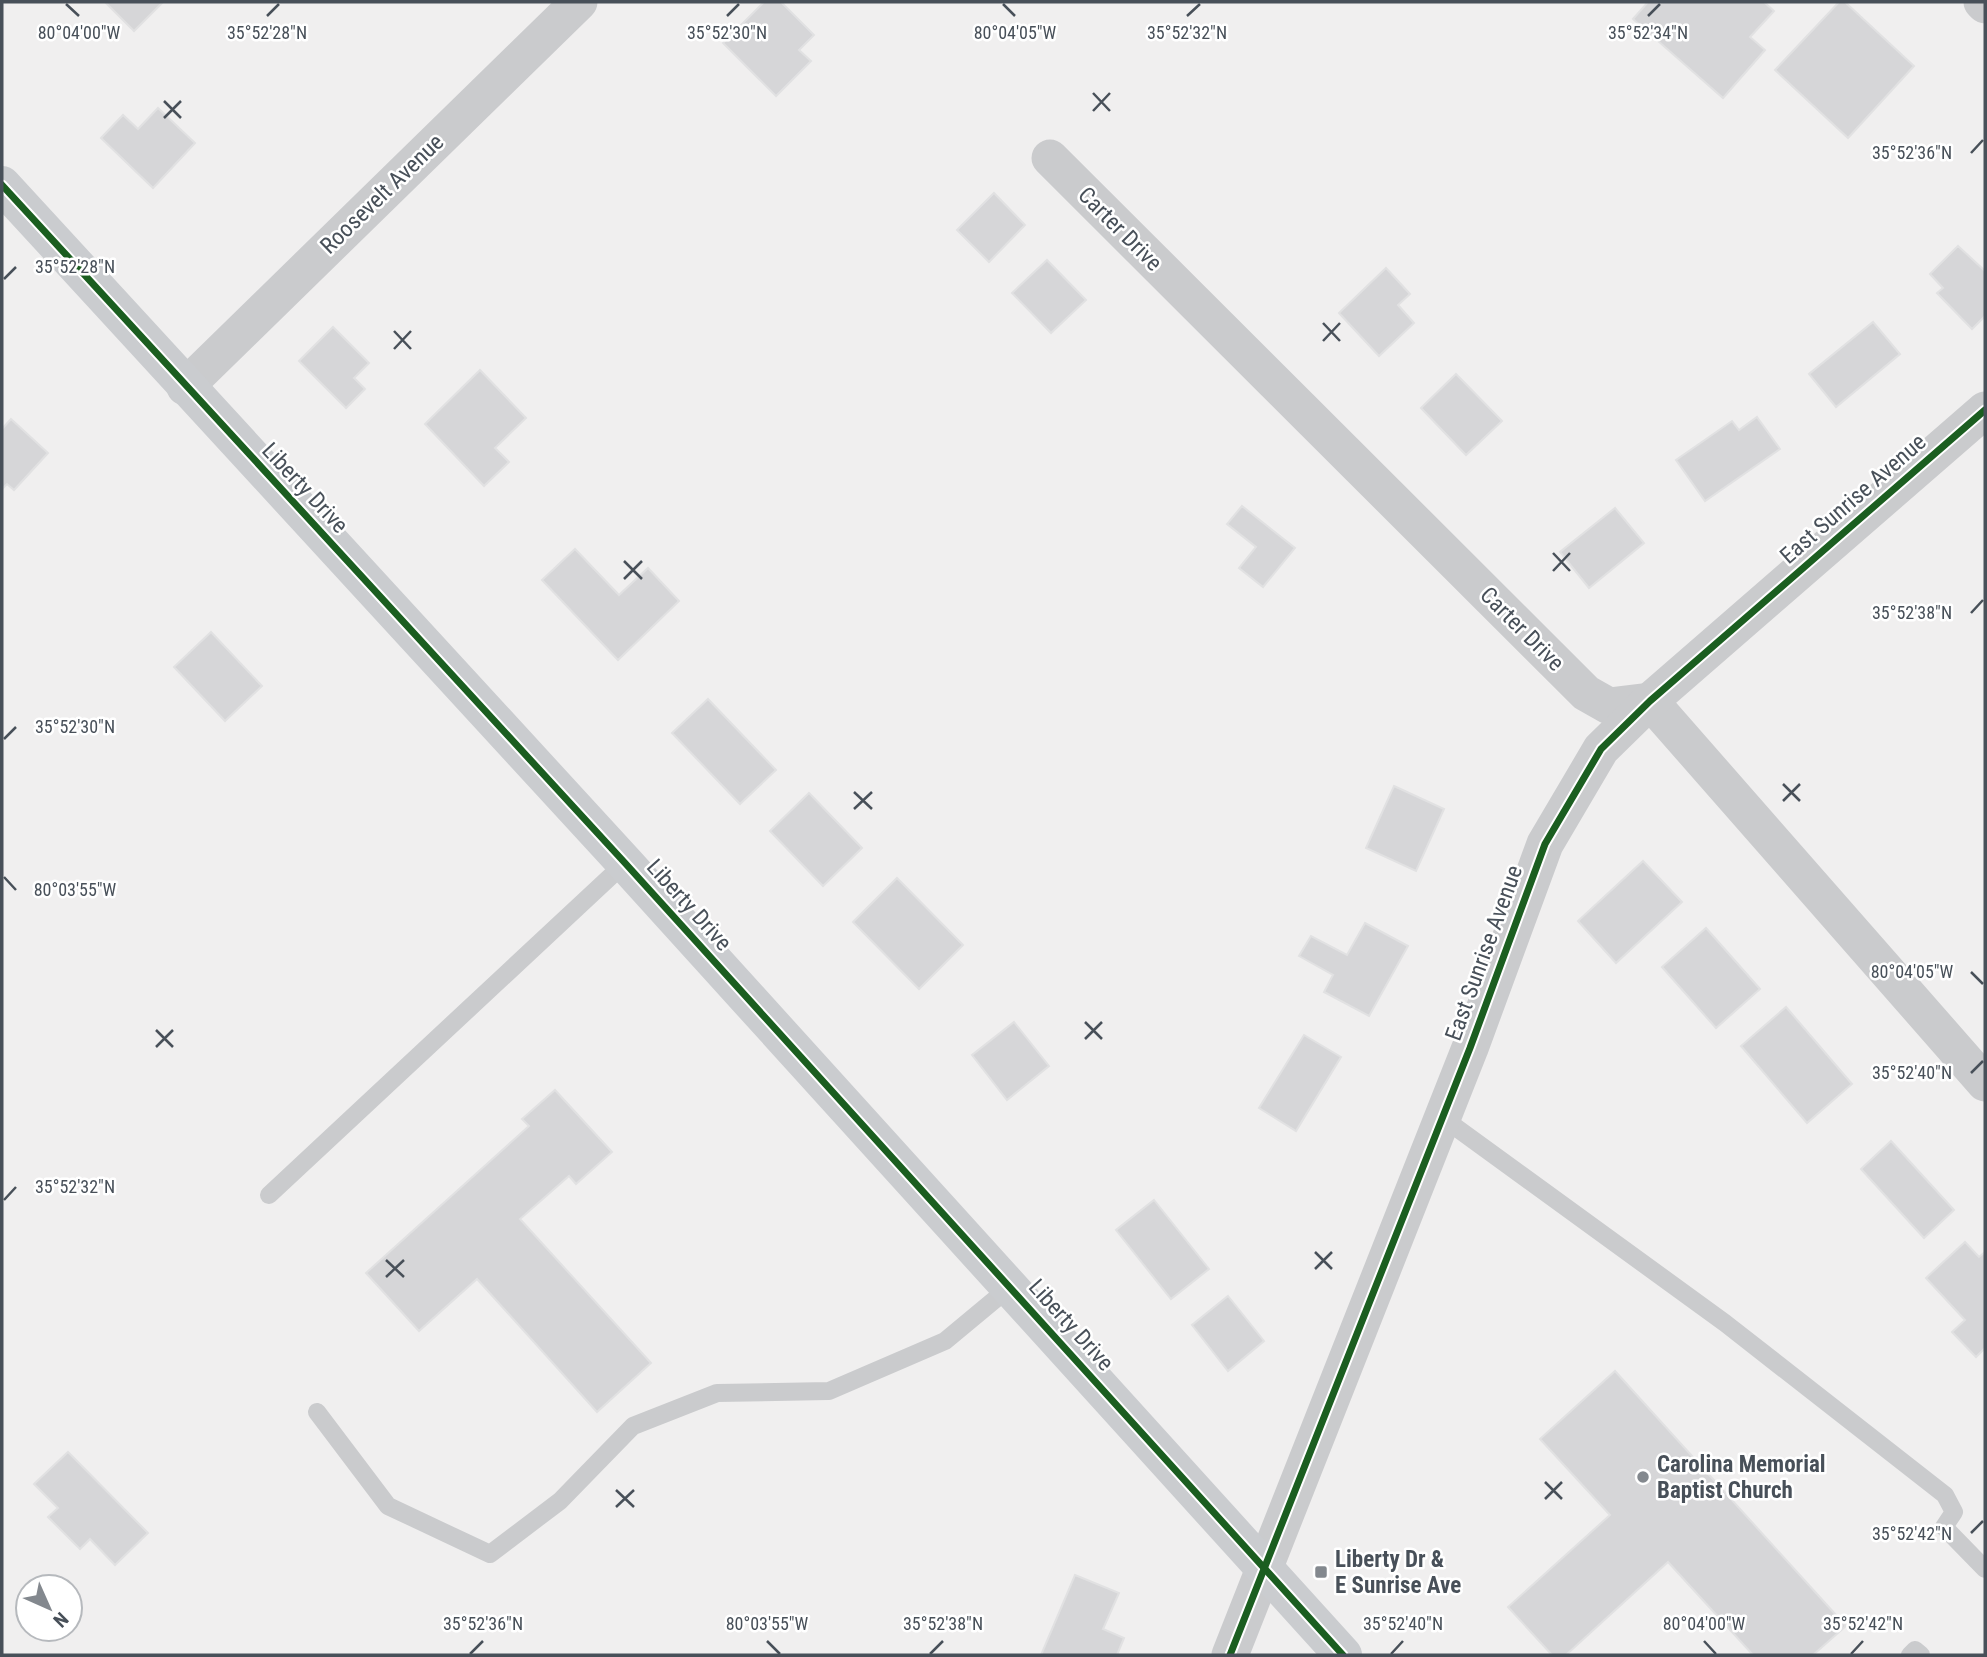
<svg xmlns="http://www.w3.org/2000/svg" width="1987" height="1657" font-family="'Roboto Condensed',sans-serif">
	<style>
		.building { fill: #d6d6d8; stroke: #e1e1e2; stroke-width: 2 }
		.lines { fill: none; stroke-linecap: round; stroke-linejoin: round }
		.lane { stroke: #cacbcd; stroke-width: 18 }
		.street { stroke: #cacbcd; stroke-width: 37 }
		.secondary { stroke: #cacccf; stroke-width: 38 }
		.cycleway-casing { stroke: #fff; stroke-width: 11 }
		.cycleway { stroke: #1b5e20; stroke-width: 7 }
		.ticks { fill: none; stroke: #485059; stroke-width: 2.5 }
		.poi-dot { fill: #83888e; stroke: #fff; stroke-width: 2.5 }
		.labels { text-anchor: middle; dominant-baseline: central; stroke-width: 5; stroke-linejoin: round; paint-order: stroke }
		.street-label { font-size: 23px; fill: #485059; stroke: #fff }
		.poi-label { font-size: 23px; font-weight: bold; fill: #485059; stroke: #fff; text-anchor: start }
		.ticks-label { font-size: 18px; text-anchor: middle; fill: #485059; stroke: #fff; stroke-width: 5; stroke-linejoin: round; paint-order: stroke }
	</style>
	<rect width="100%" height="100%" fill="#f0efef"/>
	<g class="building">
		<polygon points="105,2 163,2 134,31"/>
		<polygon points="764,2 781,2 814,35 799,50 811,61 776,96 723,43"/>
		<polygon points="1648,2 1764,2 1774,11 1750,37 1765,50 1723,98 1633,19"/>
		<polygon points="1839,2 1845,2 1914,66 1848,138 1775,70"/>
		<polygon points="158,108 195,143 153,188 101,138 123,115 138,129"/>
		<polygon points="994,193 1025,225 989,262 957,230"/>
		<polygon points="1958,246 1985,271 1985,316 1972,329 1937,293 1943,288 1930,274"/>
		<polygon points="1047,260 1086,300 1051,333 1012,293"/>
		<polygon points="1386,268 1410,294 1398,305 1414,323 1379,356 1339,313"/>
		<polygon points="1873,322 1900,354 1836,407 1809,374"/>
		<polygon points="333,327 369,363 354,378 365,389 346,408 299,361"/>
		<polygon points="480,370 526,418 495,448 509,462 484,486 425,424"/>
		<polygon points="1456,374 1502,421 1466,455 1421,408"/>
		<polygon points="1757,417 1780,449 1705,501 1676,460 1732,421 1739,430"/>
		<polygon points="11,419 48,453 14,490 7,484 2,489 2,429"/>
		<polygon points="1242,506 1295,548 1263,587 1239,568 1256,547 1227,524"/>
		<polygon points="1615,508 1644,543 1589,588 1560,552"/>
		<polygon points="575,549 619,595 648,568 679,601 618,660 542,580"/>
		<polygon points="211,632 262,686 225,721 174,667"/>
		<polygon points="708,699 776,770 740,804 672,733"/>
		<polygon points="1394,786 1444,809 1416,871 1366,848"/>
		<polygon points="809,793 862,848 823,886 770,831"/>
		<polygon points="1643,861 1682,902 1616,963 1578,921"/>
		<polygon points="897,878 963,945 919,989 853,922"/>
		<polygon points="1365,923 1408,946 1369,1016 1324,992 1333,975 1299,956 1311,936 1347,955"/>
		<polygon points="1706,928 1760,989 1716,1028 1662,967"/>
		<polygon points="1786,1007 1852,1084 1807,1123 1741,1046"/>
		<polygon points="1014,1022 1049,1066 1007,1100 972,1055"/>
		<polygon points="1304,1035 1341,1057 1296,1131 1259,1108"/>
		<polygon points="555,1090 612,1152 576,1184 569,1176 520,1219 651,1363 597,1412 477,1279 419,1331 366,1273 529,1126 522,1119"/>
		<polygon points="1891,1141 1954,1210 1924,1238 1861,1169"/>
		<polygon points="1154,1200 1209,1269 1171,1299 1116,1230"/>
		<polygon points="1965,1242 1979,1257 1985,1252 1985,1348 1976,1357 1952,1332 1965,1320 1926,1278"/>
		<polygon points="1228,1296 1264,1341 1228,1371 1192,1325"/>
		<polygon points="1615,1371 1846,1626 1813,1655 1753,1655 1668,1562 1566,1655 1552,1655 1508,1607 1610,1515 1540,1439"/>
		<polygon points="68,1452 148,1533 115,1565 90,1539 80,1549 48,1517 58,1508 34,1484"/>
		<polygon points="1075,1575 1119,1593 1103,1629 1124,1638 1117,1655 1041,1655"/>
	</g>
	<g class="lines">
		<g class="lane">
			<polyline points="1443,1118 1725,1323 1945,1495 1954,1512 1944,1527 1985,1569"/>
			<polyline points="269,1195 625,863"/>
			<polyline points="317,1412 388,1506 490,1554 560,1501 633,1426 717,1393 829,1391 945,1341 1010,1287"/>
			<polyline points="1910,1655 1915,1650 1921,1655"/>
		</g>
		<g class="street">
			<polyline points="1982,2 1985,5"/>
			<polyline points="1050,158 1586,693 1609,706 1650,701 1985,1083"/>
			<polyline points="185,387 579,2"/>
			<polyline points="1230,1655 1470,1048 1545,844 1601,749 1650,701 1985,410"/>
		</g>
		<polyline class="secondary" points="2,185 625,863 1343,1655"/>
		<g class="cycleway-casing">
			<g id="cycleway">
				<polyline points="2,185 625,863 1343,1655"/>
				<polyline points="1230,1655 1470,1048 1545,844 1601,749 1650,701 1985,410"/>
			</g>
		</g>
		<use href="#cycleway" class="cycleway"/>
	</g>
	<path class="ticks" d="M66 4 79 16M1003 4 1015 16M267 16 279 4M727 16 739 4M1187 16 1200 4M1648 16 1660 4M1093 93 1110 111M164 101 181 118M1093 111 1110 93M164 118 181 101M1971 153 1983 140M4 279 16 267M1323 323 1340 341M394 331 411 349M1323 341 1340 323M394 349 411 331M1553 553 1570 571M624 561 642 579M1553 571 1570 553M624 579 642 561M1971 613 1983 600M4 739 16 727M1783 784 1800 801M854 792 872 809M1783 801 1800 784M854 809 872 792M4 877 16 890M1971 972 1983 984M1085 1022 1102 1039M156 1030 173 1047M1085 1039 1102 1022M156 1047 173 1030M1971 1073 1983 1061M4 1200 16 1187M1315 1252 1332 1269M386 1260 404 1277M1315 1269 1332 1252M386 1277 404 1260M1545 1482 1562 1499M616 1490 634 1507M1545 1499 1562 1482M616 1507 634 1490M1971 1533 1983 1521M767 1641 780 1654M1704 1641 1716 1654M470 1654 483 1641M930 1654 943 1641M1391 1654 1403 1641M1851 1654 1863 1641"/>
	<g class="poi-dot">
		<circle cx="1643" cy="1477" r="7"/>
		<rect x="1314" y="1565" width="14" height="14" rx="3.5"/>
	</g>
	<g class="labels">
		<g class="street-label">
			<text transform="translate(382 194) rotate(-44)">Roosevelt Avenue</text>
			<text transform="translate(1120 229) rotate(45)">Carter Drive</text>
			<text transform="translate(305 488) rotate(47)">Liberty Drive</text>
			<text transform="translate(1853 499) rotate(-41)">East Sunrise Avenue</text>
			<text transform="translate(1522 629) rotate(45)">Carter Drive</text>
			<text transform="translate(689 905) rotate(48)">Liberty Drive</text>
			<text transform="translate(1484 953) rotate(-70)">East Sunrise Avenue</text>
			<text transform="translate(1071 1325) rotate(48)">Liberty Drive</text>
		</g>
		<g class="poi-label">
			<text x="1657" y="1464">Carolina Memorial<tspan x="1657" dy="26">Baptist Church</tspan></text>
			<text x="1335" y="1559">Liberty Dr &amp;<tspan x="1335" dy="26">E Sunrise Ave</tspan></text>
		</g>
	</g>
	<g class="ticks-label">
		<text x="79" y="39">80°04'00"W</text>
		<text x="267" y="39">35°52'28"N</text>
		<text x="727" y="39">35°52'30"N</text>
		<text x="1015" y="39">80°04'05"W</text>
		<text x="1187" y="39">35°52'32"N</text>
		<text x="1648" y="39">35°52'34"N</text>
		<text x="1912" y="159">35°52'36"N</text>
		<text x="75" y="273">35°52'28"N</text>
		<text x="1912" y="619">35°52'38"N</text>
		<text x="75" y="733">35°52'30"N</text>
		<text x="75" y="896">80°03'55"W</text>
		<text x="1912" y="978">80°04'05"W</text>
		<text x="1912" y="1079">35°52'40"N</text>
		<text x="75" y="1193">35°52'32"N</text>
		<text x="1912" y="1540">35°52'42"N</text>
		<text x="483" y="1630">35°52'36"N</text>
		<text x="943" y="1630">35°52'38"N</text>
		<text x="1403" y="1630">35°52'40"N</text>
		<text x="767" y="1630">80°03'55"W</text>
		<text x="1704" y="1630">80°04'00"W</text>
		<text x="1863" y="1630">35°52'42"N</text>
	</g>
	<rect width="1987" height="1657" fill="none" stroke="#485059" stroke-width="7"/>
	<g transform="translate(49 1608) rotate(135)"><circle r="33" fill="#ffffff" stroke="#b6b9bd" stroke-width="2"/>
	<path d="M0-5L12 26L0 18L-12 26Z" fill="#83888e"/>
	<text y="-10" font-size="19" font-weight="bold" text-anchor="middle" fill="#485059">N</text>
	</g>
</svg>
